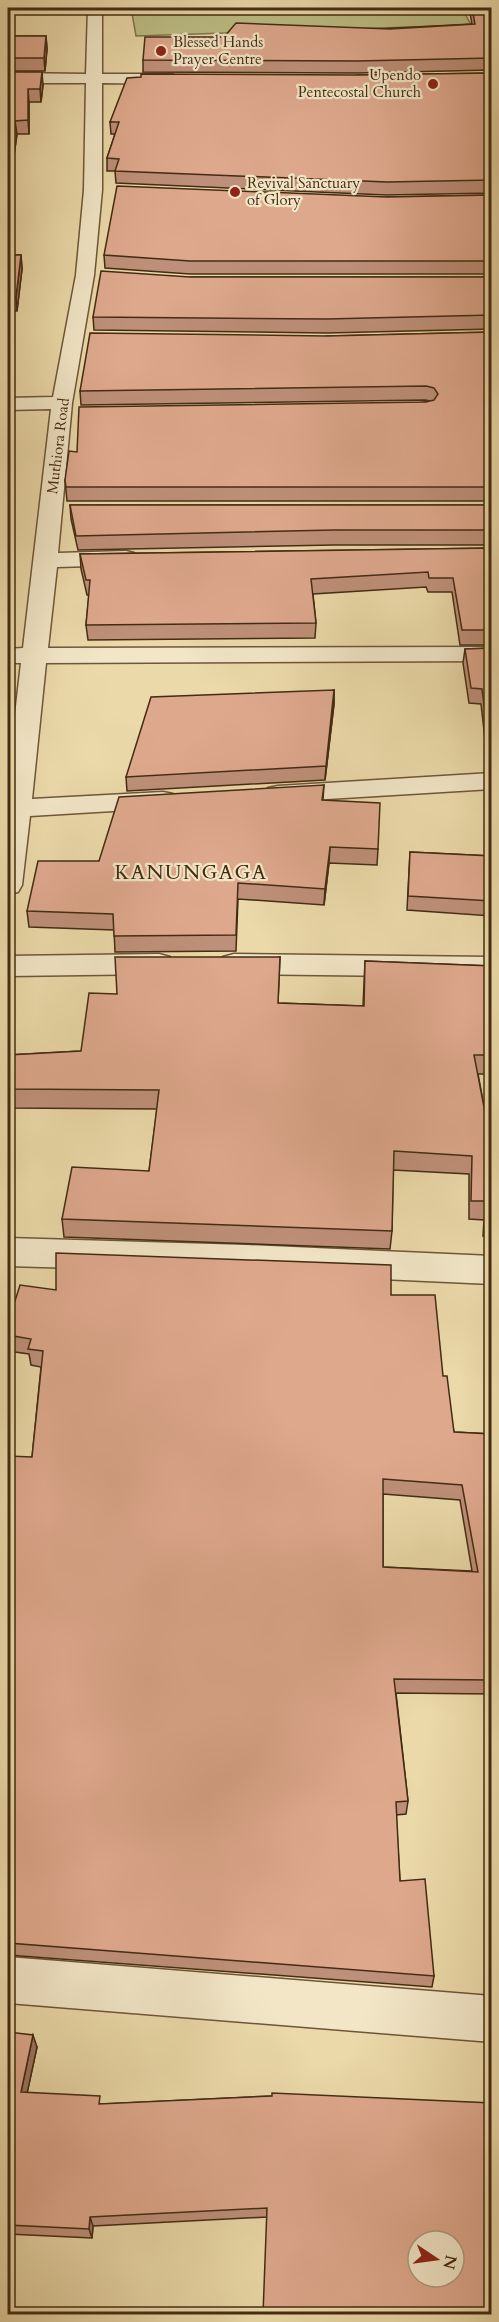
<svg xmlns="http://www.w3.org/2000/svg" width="499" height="2322" font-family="Cardo,serif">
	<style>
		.green { fill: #bcbe85; stroke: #80754c; stroke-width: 1.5 }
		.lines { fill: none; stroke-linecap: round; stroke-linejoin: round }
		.minor-casing { stroke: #6d5738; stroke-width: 3 }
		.minor { fill: #f2e6c7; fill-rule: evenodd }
		.wall { fill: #bf9079; stroke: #432c12; stroke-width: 1.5; fill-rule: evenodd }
		.shaded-wall { fill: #9b7663; stroke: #432c12; stroke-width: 1.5 }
		.building { fill: #dea88d; stroke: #432c12; stroke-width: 1.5; fill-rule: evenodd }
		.poi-dot { fill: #8f2418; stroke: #f2e6c7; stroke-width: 2 }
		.labels { text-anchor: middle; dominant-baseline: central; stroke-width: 4.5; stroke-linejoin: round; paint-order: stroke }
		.far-poi-label { font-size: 15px; fill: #432c12; stroke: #f2e6c7; text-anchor: start }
		.far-street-label { font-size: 15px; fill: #432c12; stroke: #f2e6c7 }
		.neighbourhood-label { font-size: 20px; letter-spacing: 1.5px; fill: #432c12; stroke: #f2e6c7 }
	</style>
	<rect width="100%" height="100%" fill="#ebd9a9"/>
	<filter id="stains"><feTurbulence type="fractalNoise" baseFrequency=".00333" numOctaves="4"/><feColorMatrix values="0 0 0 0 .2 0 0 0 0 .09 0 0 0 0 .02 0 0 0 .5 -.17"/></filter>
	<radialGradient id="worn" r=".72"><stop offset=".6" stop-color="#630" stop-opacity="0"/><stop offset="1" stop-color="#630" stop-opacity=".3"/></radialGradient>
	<polygon class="green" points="131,8 462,8 471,25 136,36"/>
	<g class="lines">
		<g class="minor-casing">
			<g id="minor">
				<polygon points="88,8 102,8 102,74 172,74 180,79 172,84 102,83 102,190 94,275 72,403 58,553 126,551 134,553 138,558 134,563 126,565 57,567 48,648 492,647 492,661 46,663 32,799 163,792 173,794 177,800 173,806 163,808 30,816 22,885 18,892 8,894 8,775 21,663 8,663 8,649 23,648 51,409 8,410 8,398 53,397 76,275 84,190 86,83 8,83 8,73 86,74"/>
				<polygon points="492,773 492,789 278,802 268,800 264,794 268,788 278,786"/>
				<polygon points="159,954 170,957 174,964 170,971 159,974 8,976 8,956"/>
				<polygon points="234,954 492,957 492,977 234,974 223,971 219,964 223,957"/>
				<polygon points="8,1238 246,1245 492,1256 492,1284 246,1273 8,1266"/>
				<polygon points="8,1957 492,1996 492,2042 8,2003"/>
			</g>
		</g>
		<use href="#minor" class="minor"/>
	</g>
	<g class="wall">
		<polygon points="469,8 492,8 492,70 357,73 143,72 143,60 224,37 472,24"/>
		<polygon points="8,36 46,36 47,49 45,71 8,71"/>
		<polygon points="8,72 43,85 41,102 29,102 29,134 17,134 8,199"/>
		<polygon points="492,73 492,193 386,195 116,183 115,171 107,171 107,158 115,134 111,134 110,122 358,75"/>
		<polygon points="492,195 492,274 190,274 105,268 104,255 387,197"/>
		<polygon points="8,255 21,255 22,269 17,311 8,311"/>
		<polygon points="190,277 492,277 492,329 327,333 94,330 93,317"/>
		<polygon points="492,332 492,501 67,501 65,480 77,452 431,401 425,400 81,405 80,391 327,336"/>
		<polygon points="70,505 492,505 492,545 334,545 78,550 71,519"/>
		<polygon points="492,548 492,645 460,645 452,592 428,592 426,587 313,594 316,623 315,638 88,640 86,625 89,595 87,595 81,569 80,554"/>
		<polygon points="492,648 492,766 488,766 481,704 469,703 463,663 465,649"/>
		<polygon points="334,690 334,704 325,780 127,791 126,777"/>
		<polygon points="324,785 323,800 378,849 377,865 329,863 324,905 238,899 236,951 115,952 114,930 29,927 27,911 99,861"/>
		<polygon points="410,852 492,856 492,916 407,910"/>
		<polygon points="280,957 278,1003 363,1006 365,961 492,966 492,1074 478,1074 488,1128 492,1128 492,1237 483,1236 484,1220 469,1219 469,1174 393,1170 392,1231 390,1249 64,1237 62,1219 149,1171 157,1109 8,1108 8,1055 81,1051 117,994"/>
		<path d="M56 1290 391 1295 443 1376 454 1432 492 1434V1694L396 1693 408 1801 406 1814 396 1815 400 1881 434 1976 432 1987 8 1955V1957V1465L32 1457 41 1367 31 1365 29 1354 8 1351V1323ZM383 1494 460 1500 472 1571 383 1567Z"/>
		<polygon points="8,2032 37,2047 27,2093 102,2104 272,2096 267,2217 93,2226 92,2238 8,2234"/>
	</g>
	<g class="shaded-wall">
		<polygon points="46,36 47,49 45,71 44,58"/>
		<polygon points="42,72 43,85 41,102 40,89"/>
		<polygon points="28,89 29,102 29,134 28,120"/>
		<polygon points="15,121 17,134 8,199 8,176"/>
		<polygon points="21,255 22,269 17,311 16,297"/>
		<polygon points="8,544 10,560 8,577"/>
		<polygon points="334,690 334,704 325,780 326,766"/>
		<polygon points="330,847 329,863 324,905 325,889"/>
		<polygon points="33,2035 37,2047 25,2103 21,2092"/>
		<polygon points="90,2217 93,2226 92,2238 89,2229"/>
	</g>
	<g class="building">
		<polygon points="472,8 492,8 492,58 357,61 143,60 145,37 224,37 236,23 390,29 475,24"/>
		<polygon points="8,36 46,36 44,58 8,58"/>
		<polygon points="8,72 42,72 40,89 28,89 28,120 15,121 8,176"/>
		<polygon points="492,73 492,180 387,182 115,171 119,159 107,158 119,122 110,122 127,78 141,77 141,74 358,75"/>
		<polygon points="117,186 387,197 492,195 492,261 190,261 104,255"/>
		<polygon points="8,255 21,255 16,297 8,297"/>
		<polygon points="101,271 190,277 492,277 492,315 327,319 93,317"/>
		<polygon points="492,332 492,487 66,487 65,480 69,451 77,452 79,407 426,402 434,400 438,394 434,388 426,386 80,391 90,333 327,336"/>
		<polygon points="70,505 492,505 492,530 334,530 76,536"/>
		<polygon points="492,548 492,630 462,630 453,578 429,578 428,572 311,579 316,623 86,625 90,580 86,580 80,554"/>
		<polygon points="492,648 492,751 490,751 482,689 471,688 465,649"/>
		<polygon points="334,690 326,766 126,777 151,697"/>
		<polygon points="324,785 322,800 380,803 378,849 330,847 325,889 238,883 236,935 114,936 113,914 27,911 38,861 99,861 119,797"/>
		<polygon points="410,852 492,856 492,901 408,896"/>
		<polygon points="115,957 280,957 278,1003 364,1006 365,961 492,966 492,1055 474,1055 488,1128 492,1128 492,1218 486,1218 487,1201 471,1201 472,1156 394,1151 392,1231 62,1219 72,1167 149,1171 159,1090 8,1089 8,1055 81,1051 89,993 117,994"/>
		<path d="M56 1253 391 1265V1295H435L443 1376H447L454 1432 492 1434V1680L394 1679 408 1801 396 1802 400 1881 425 1879 434 1976 8 1943V1722L10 1701H8V1465L9 1456 32 1457 43 1351 28 1349 31 1339 8 1335V1323L20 1285 56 1290ZM383 1479 462 1485 478 1572 383 1567Z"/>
		<path d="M8 2032 33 2035 21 2092 100 2096 99 2104 272 2096V2093L492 2103V2314H263L267 2208 90 2217 89 2229 8 2225ZM418 2241H454V2277H418Z"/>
	</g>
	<g class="poi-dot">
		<circle cx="161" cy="51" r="6"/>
		<circle cx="433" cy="84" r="6"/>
		<circle cx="235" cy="192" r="6"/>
	</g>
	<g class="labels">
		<g class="far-poi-label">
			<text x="173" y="42">Blessed Hands<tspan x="173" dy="17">Prayer Centre</tspan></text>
			<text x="421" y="75" text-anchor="end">Upendo<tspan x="421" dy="17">Pentecostal Church</tspan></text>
			<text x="247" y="183">Revival Sanctuary<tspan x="247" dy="17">of Glory</tspan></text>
		</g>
		<g class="far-street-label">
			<text transform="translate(58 446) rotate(-83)">Muthiora Road</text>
		</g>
		<g class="neighbourhood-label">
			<text x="191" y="872">KANUNGAGA</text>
		</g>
	</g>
	<rect width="499" height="2322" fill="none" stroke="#ebd9a9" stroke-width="30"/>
	<rect x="9" y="9" width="481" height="2304" fill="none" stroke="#432c12" stroke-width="3"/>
	<rect x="15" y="15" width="469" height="2292" fill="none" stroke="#432c12" stroke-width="1.5"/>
	<g transform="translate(436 2259) rotate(103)"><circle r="28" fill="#f2e6c7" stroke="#ac9c7f" stroke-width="1.5"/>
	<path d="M0-4.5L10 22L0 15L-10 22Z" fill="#8f2418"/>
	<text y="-9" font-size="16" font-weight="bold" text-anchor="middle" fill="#432c12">N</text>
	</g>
	<rect width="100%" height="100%" filter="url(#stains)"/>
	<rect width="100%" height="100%" fill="url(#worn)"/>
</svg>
